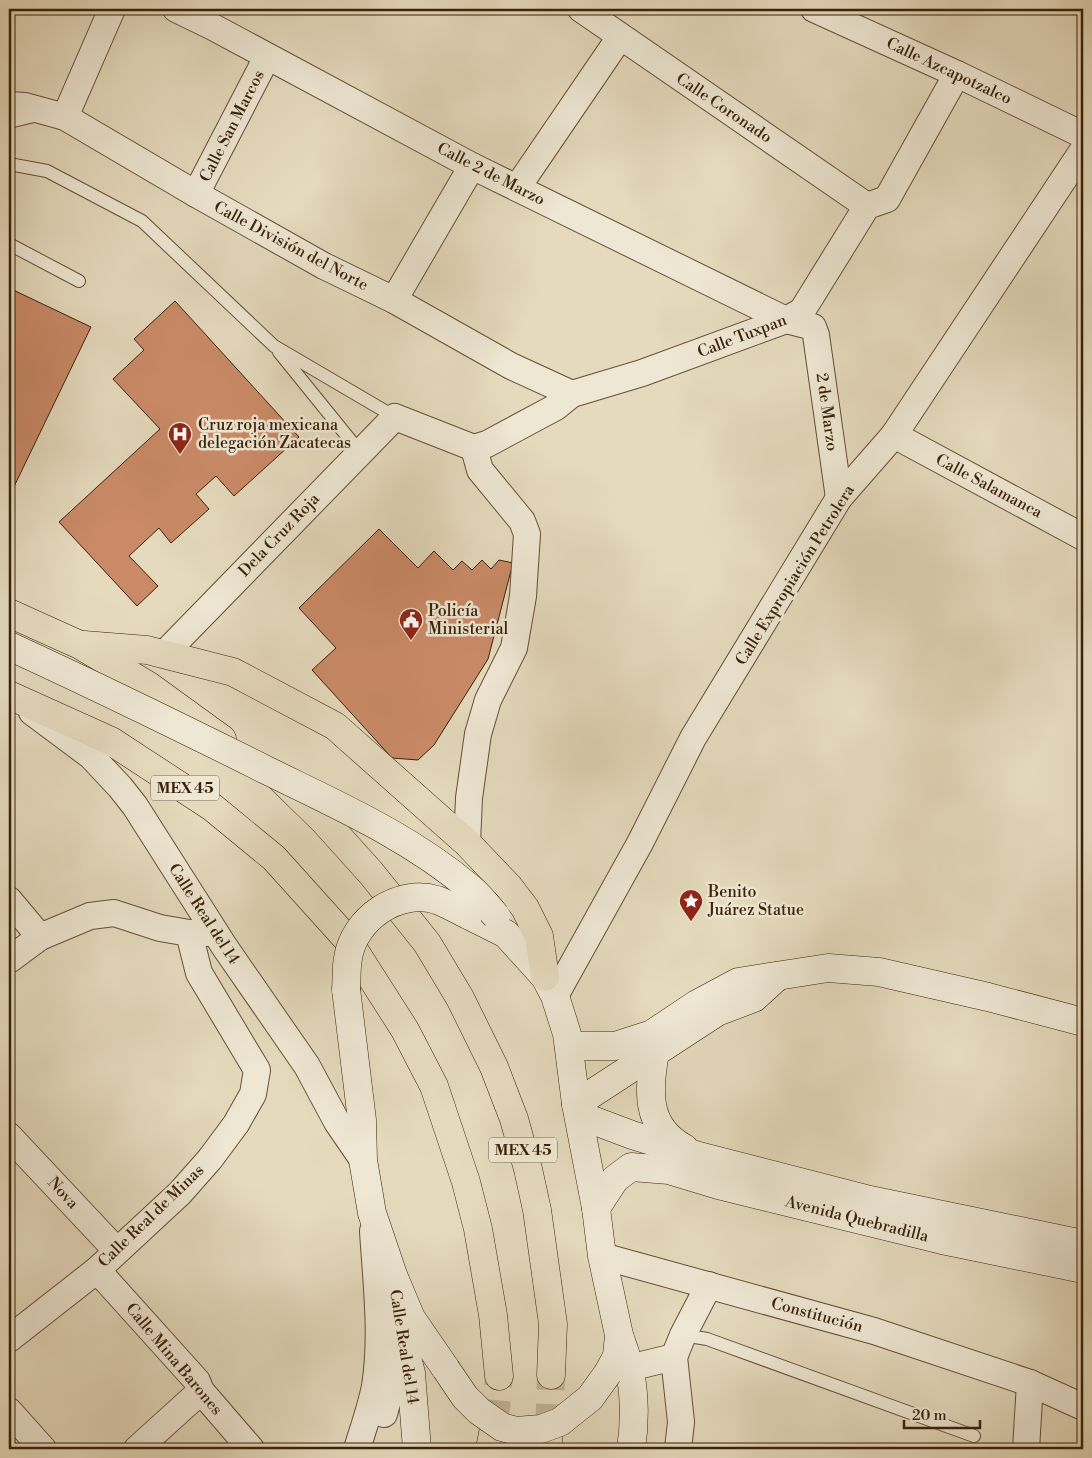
<svg xmlns="http://www.w3.org/2000/svg" width="1092" height="1458" font-family="'Libre Bodoni',serif">
	<style>
		.building { fill: #ca8a68; stroke: #3b2109 }
		.lines { fill: none; stroke-linecap: round; stroke-linejoin: round }
		.primary-tunnel { stroke: #c3b599; stroke-width: 28; stroke-dasharray: 28 14; stroke-linecap: butt }
		.lane-casing { stroke: #664f36; stroke-width: 14 }
		.street-casing { stroke: #664f36; stroke-width: 28 }
		.secondary-casing { stroke: #3b2109; stroke-width: 29 }
		.primary-casing { stroke: #3b2109; stroke-width: 29 }
		.lane { stroke: #eee7d4; stroke-width: 12 }
		.street { stroke: #eee7d4; stroke-width: 26 }
		.secondary { stroke: #eee7d4; stroke-width: 28 }
		.primary { stroke: #e5dabd; stroke-width: 28 }
		.secondary-bridge-casing { stroke: #3b2109; stroke-width: 29; stroke-linecap: butt }
		.secondary-bridge { stroke: #eee7d4; stroke-width: 28 }
		.labels { text-anchor: middle; dominant-baseline: central; stroke-width: 5; stroke-linejoin: round; paint-order: stroke }
		.shield { fill: #eee7d4; stroke: #715c46; stroke-width: 1 }
		.shield-label { font-size: 15px; font-weight: bold; fill: #3b2109 }
		.street-label { font-size: 16px; fill: #3b2109; stroke: #eee7d4 }
		.poi-label { font-size: 16px; fill: #3b2109; stroke: #eee7d4; text-anchor: start }
	</style>
	<rect width="100%" height="100%" fill="#e5dabd"/>
	<filter id="stains"><feTurbulence type="fractalNoise" baseFrequency=".004" numOctaves="4"/><feColorMatrix values="0 0 0 0 .2 0 0 0 0 .09 0 0 0 0 .02 0 0 0 .5 -.17"/></filter>
	<radialGradient id="worn" r=".72"><stop offset=".6" stop-color="#630" stop-opacity="0"/><stop offset="1" stop-color="#630" stop-opacity=".3"/></radialGradient>
	<g class="building">
		<polygon points="9,288 91,327 9,497"/>
		<polygon points="175,301 299,437 234,496 216,476 196,494 209,509 171,543 159,528 129,556 158,586 137,606 59,522 160,429 113,379 144,350 134,339"/>
		<polygon points="379,529 418,568 434,551 453,570 462,561 472,570 482,560 491,569 499,560 513,563 488,659 434,745 418,760 392,758 312,670 336,648 299,608"/>
	</g>
	<g class="lines">
		<g class="primary-tunnel">
			<polyline points="494,1428 499,1376"/>
			<polyline points="549,1432 551,1375"/>
		</g>
		<g class="lane-casing">
			<g id="lane">
				<polyline points="9,122 38,115"/>
				<polyline points="9,164 47,171 142,221 274,346 395,417"/>
				<polyline points="9,244 79,281"/>
				<polyline points="279,352 360,452"/>
				<polyline points="683,1335 707,1339 974,1436"/>
			</g>
		</g>
		<g class="street-casing">
			<g id="street">
				<polyline points="176,9 213,27 472,166 786,320 813,327 816,335 839,498"/>
				<polyline points="581,9 867,206"/>
				<polyline points="814,9 957,74 1083,135"/>
				<polyline points="9,105 25,106 65,117 196,194 324,266 394,300 511,366 572,394"/>
				<polyline points="65,117 112,9"/>
				<polyline points="517,188 620,37"/>
				<polyline points="196,194 267,57"/>
				<polyline points="394,300 472,166"/>
				<polyline points="894,435 1083,537"/>
				<polyline points="474,448 487,444 556,407 572,394 642,373 786,320 802,311 867,206 887,199 957,74"/>
				<polyline points="164,654 395,417 474,448"/>
				<polyline points="32,712 91,756 120,787 135,806 224,946 307,1066 337,1122 363,1160"/>
				<polyline points="467,843 469,798 478,734 488,700 514,648 523,596 527,534 522,521 480,470 474,448"/>
				<polyline points="9,900 40,937"/>
				<polyline points="9,960 40,937 90,916 114,913 160,928 189,933 206,933"/>
				<polyline points="555,996 640,843 693,738 839,498 894,435 1083,150"/>
				<polyline points="9,1136 117,1251"/>
				<polyline points="602,1256 874,1331 1030,1383 1083,1407"/>
				<polyline points="97,1270 197,1381 201,1391 251,1449"/>
				<polyline points="9,1339 97,1270 180,1193 210,1159 236,1124 253,1094 257,1070 199,973 189,933"/>
				<polyline points="674,1357 683,1335 709,1285"/>
				<polyline points="629,1368 674,1357 681,1422 678,1449"/>
				<polyline points="9,1411 43,1449"/>
				<polyline points="384,1414 403,1345 412,1344"/>
				<polyline points="137,1449 201,1391"/>
				<path d="M357 1449C363 1429 371 1407 375 1386 383 1336 376 1281 373 1231"/>
				<polyline points="1026,1449 1030,1383"/>
			</g>
		</g>
		<g class="secondary-casing">
			<g id="secondary">
				<polyline points="468,915 506,934 545,977 555,996 567,1034 576,1104 596,1208 602,1256 619,1335 617,1356 608,1373"/>
				<polyline points="346,989 362,1120 363,1160 372,1213 393,1275 411,1318 446,1369"/>
				<polyline points="569,1046 615,1046 652,1034 697,1004 738,982 828,968 879,972 988,997 1083,1022"/>
				<path d="M655 1051C649 1090 644 1126 684 1148"/>
				<polyline points="576,1104 717,1012 754,998 778,976"/>
				<polyline points="579,1115 632,1135 699,1156 870,1200 1083,1244"/>
				<polyline points="596,1208 615,1179 631,1167 669,1170 722,1186 942,1240 1083,1269"/>
				<polyline points="396,1302 399,1327 411,1373 417,1449"/>
				<path d="M620 1338C623 1347 627 1357 629 1367 635 1393 635 1424 631 1449"/>
			</g>
		</g>
		<g class="primary-casing">
			<g id="primary">
				<polyline points="9,613 80,645 149,686 222,739"/>
				<polyline points="84,645 147,650 233,672 335,726 467,843 509,887 525,908 539,936 545,977"/>
				<polyline points="9,695 111,741 212,807 274,858 347,939 405,1030 434,1086 466,1182 478,1229 493,1315 499,1376"/>
				<polyline points="282,780 325,822 371,873 427,943 460,998 494,1067 514,1119 528,1169 537,1210 553,1324 551,1375"/>
				<polyline points="490,1449 494,1428"/>
				<polyline points="547,1449 549,1432"/>
			</g>
		</g>
		<use href="#lane" class="lane"/>
		<use href="#street" class="street"/>
		<use href="#secondary" class="secondary"/>
		<use href="#primary" class="primary"/>
		<g class="secondary-bridge-casing">
			<g id="secondary-bridge">
				<path d="M9 646C96 686 182 728 268 771 337 805 410 837 470 888 480 896 488 907 496 916"/>
				<path d="M346 989C347 979 346 968 348 958 354 919 398 888 437 900 448 904 458 910 468 915"/>
				<polyline points="446,1369 465,1397 479,1411 502,1427 516,1431 541,1429 560,1422 590,1398 608,1373"/>
			</g>
		</g>
		<use href="#secondary-bridge" class="secondary-bridge"/>
	</g>
	<defs>
		<g id="hospital-pin" transform="scale(1.25)"><path d="M0 17L-7.5 6A9.5 9.5 0 1 1 7.5 6Z" fill="#8f2418" stroke="#eee7d4"/><path d="M-5-5h3v3.5h4V-5h3V5h-3V1.5h-4V5h-3Z" fill="#fff"/></g>
		<g id="civic-pin" transform="scale(1.25)"><path d="M0 17L-7.5 6A9.5 9.5 0 1 1 7.5 6Z" fill="#8f2418" stroke="#eee7d4"/><path d="M-.6-6.5H3V-4.5H.6V-3L4-1V1h2V6H-6V1h2V-1L-.6-3ZM-1.2 2.5V6h2.4V2.5Z" fill="#fff"/></g>
		<g id="sight-pin" transform="scale(1.25)"><path d="M0 17L-7.5 6A9.5 9.5 0 1 1 7.5 6Z" fill="#8f2418" stroke="#eee7d4"/><path d="M0-6L1.8-2.2L6-1.7L2.9 1.2L3.7 5.4L0 3.3L-3.7 5.4L-2.9 1.2L-6-1.7L-1.8-2.2Z" fill="#fff"/></g>
	</defs>
	<g fill-rule="evenodd">
		<use href="#hospital-pin" x="180" y="434"/>
		<use href="#civic-pin" x="411" y="620"/>
		<use href="#sight-pin" x="691" y="901"/>
	</g>
	<g class="labels">
		<g class="shield">
			<rect x="151" y="775.5" width="68" height="25" rx="4"/>
			<rect x="489" y="1137.5" width="68" height="25" rx="4"/>
		</g>
		<g class="shield-label">
			<text x="185" y="788">MEX 45</text>
			<text x="523" y="1150">MEX 45</text>
		</g>
		<g class="street-label">
			<text transform="translate(949 71) rotate(25)">Calle Azcapotzalco</text>
			<text transform="translate(724 108) rotate(34)">Calle Coronado</text>
			<text transform="translate(232 126) rotate(-63)">Calle San Marcos</text>
			<text transform="translate(491 174) rotate(27)">Calle 2 de Marzo</text>
			<text transform="translate(291 246) rotate(28)">Calle División del Norte</text>
			<text transform="translate(742 336) rotate(-21)">Calle Tuxpan</text>
			<text transform="translate(827 412) rotate(82)">2 de Marzo</text>
			<text transform="translate(989 486) rotate(28)">Calle Salamanca</text>
			<text transform="translate(279 535) rotate(-46)">Dela Cruz Roja</text>
			<text transform="translate(795 575) rotate(-58)">Calle Expropiación Petrolera</text>
			<text transform="translate(204 914) rotate(57)">Calle Real del 14</text>
			<text transform="translate(63 1193) rotate(47)">Nova</text>
			<text transform="translate(151 1216) rotate(-44)">Calle Real de Minas</text>
			<text transform="translate(857 1219) rotate(14)">Avenida Quebradilla</text>
			<text transform="translate(817 1315) rotate(15)">Constitución</text>
			<text transform="translate(404 1347) rotate(81)">Calle Real del 14</text>
			<text transform="translate(174 1359) rotate(50)">Calle Mina Barones</text>
		</g>
		<g class="poi-label">
			<text x="198" y="425">Cruz roja mexicana<tspan x="198" dy="18">delegación Zacatecas</tspan></text>
			<text x="428" y="611">Policía<tspan x="428" dy="18">Ministerial</tspan></text>
			<text x="708" y="892">Benito<tspan x="708" dy="18">Juárez Statue</tspan></text>
		</g>
	</g>
	<rect width="1092" height="1458" fill="none" stroke="#e5dabd" stroke-width="30"/>
	<rect x="10" y="10" width="1072" height="1438" fill="none" stroke="#3b2109" stroke-width="2.5"/>
	<rect x="15" y="15" width="1062" height="1428" fill="none" stroke="#3b2109"/>
	<path d="M904 1420v8h76v-8" fill="none" stroke="#3b2109" stroke-width="2.5"/>
	<text x="912" y="1420" font-size="15" fill="#3b2109" stroke="#eee7d4" stroke-width="4" paint-order="stroke">20 m</text>
	<rect width="100%" height="100%" filter="url(#stains)"/>
	<rect width="100%" height="100%" fill="url(#worn)"/>
</svg>
